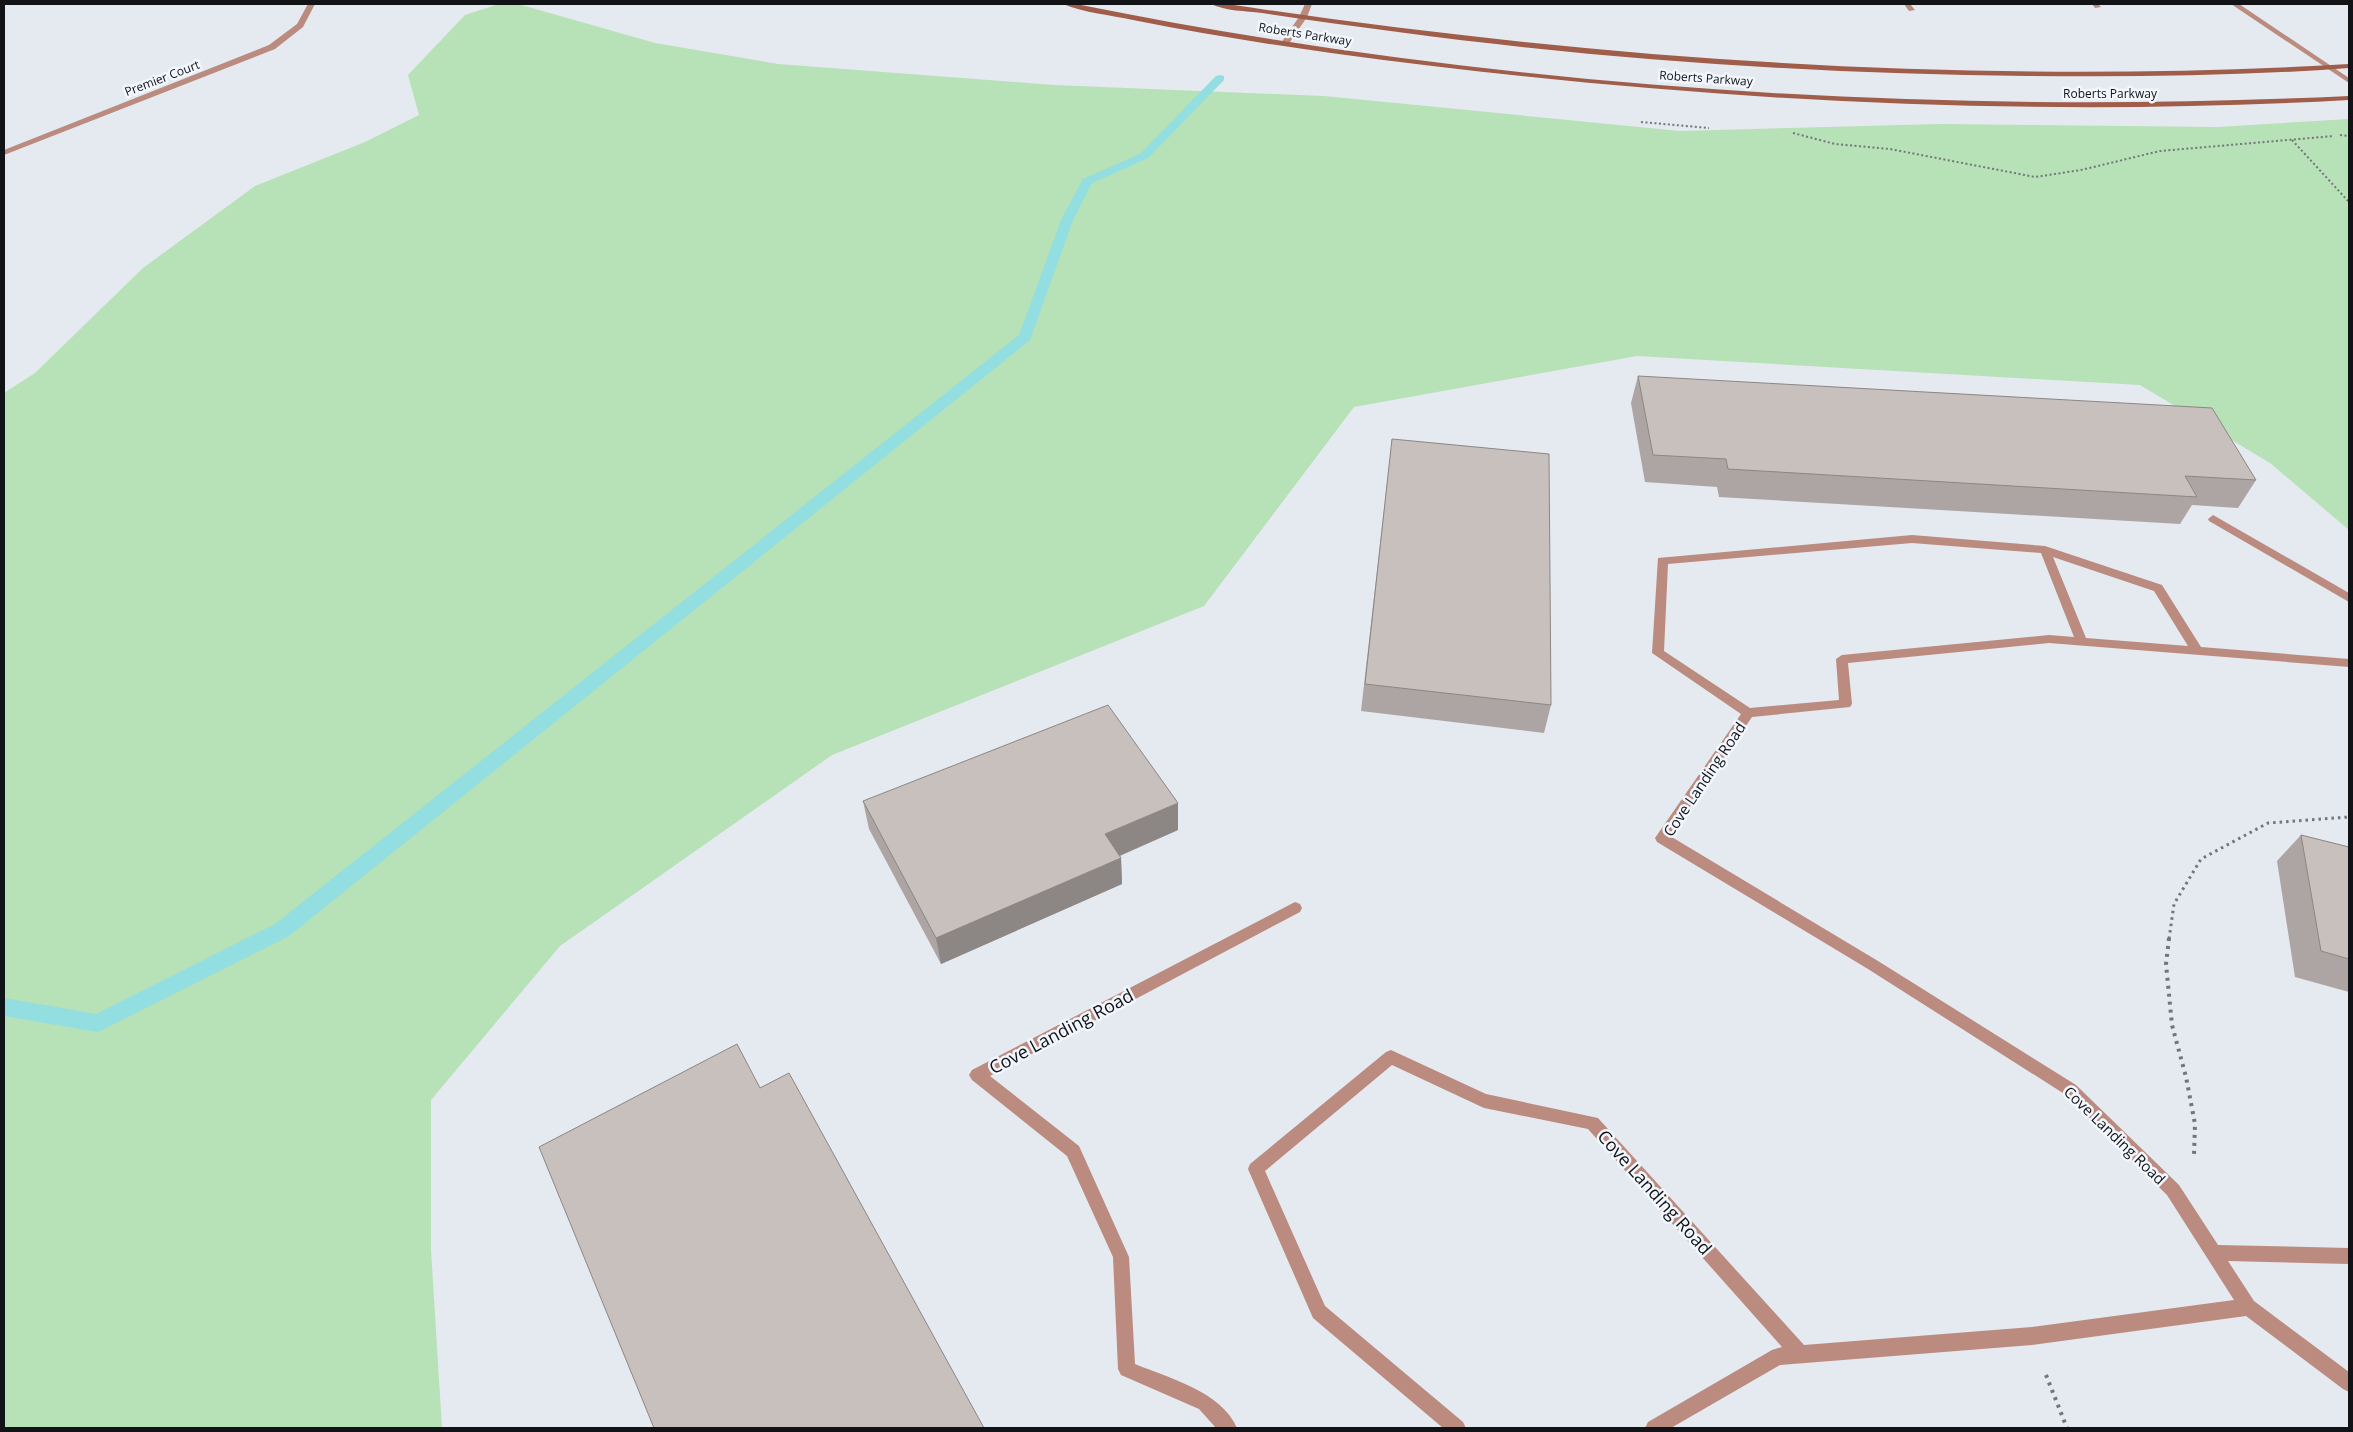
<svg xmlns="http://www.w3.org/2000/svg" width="2353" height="1432" font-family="'Open Sans',sans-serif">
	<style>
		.green { fill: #b7e1b7 }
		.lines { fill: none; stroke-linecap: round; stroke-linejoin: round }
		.stream { fill: #92dee0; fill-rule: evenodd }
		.path-far2 { stroke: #73757a; stroke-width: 2; stroke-dasharray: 2 2.5; stroke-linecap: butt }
		.path-far1 { stroke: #73757a; stroke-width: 3; stroke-dasharray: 2.5 4; stroke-linecap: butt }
		.path { stroke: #73757a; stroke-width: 4; stroke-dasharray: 3 5; stroke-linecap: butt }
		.minor { fill: #ba8b7e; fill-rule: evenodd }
		.tertiary { fill: #ba8b7e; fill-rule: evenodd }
		.secondary { fill: #9f5d4a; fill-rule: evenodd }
		.wall { fill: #aca5a3 }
		.shaded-wall { fill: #8c8684 }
		.building { fill: #c8c0bd; stroke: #8c8684 }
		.labels { text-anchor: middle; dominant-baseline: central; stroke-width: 5; stroke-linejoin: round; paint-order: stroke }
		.far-street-label { font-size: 12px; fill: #121316; stroke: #f2f6fd }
		.street-label { font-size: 15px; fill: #121316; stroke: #f2f6fd }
		.near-street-label { font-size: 18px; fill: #121316; stroke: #f2f6fd }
	</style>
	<rect width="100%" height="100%" fill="#e5e9f0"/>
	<polygon class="green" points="499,4 518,4 655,43 778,64 1054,85 1324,96 1680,131 1940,124 2217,127 2349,119 2349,530 2270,463 2140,385 1637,356 1354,407 1204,606 832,755 560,946 431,1100 431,1250 442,1428 4,1428 4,393 35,373 143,268 255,186 365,142 419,115 408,75 465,15"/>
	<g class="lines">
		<polygon class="stream" points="1220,75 1224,76 1224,80 1148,158 1092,183 1073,220 1030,340 289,936 98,1032 4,1016 4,998 96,1014 275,924 1019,335 1061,220 1083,179 1140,154 1216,76"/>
		<g class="path-far2">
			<polyline points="1641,122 1709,128"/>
			<polyline points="1793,133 1835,144 1890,149 2035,177 2081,170 2160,151 2334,136"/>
			<polyline points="2340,135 2349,136"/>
			<polyline points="2292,140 2349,202"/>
		</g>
		<polyline class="path-far1" points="2169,939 2174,904 2201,859 2268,823 2349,817"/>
		<g class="path">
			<polyline points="2169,938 2166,964 2172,1025 2186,1077 2195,1124 2194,1155"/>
			<polyline points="2046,1375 2067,1428"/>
		</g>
		<g class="minor">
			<polygon points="308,4 315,4 303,27 275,49 4,155 4,150 269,45 297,24"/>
			<polygon points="1305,4 1312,4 1307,17 1288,45 1282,45 1281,43 1299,17"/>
			<polygon points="1904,4 1910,4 1915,10 1909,11"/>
			<polygon points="2092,4 2098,4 2101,7 2095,8"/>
			<polygon points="2213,515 2349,593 2349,602 2209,521 2208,519"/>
			<path d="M1912 535 2045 546 2162 585 2201 647 2349 659V667L2049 643 1848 663 1852 704 1850 707 1752 717 1670 836 1878 961 2076 1085 2179 1185 2218 1245 2349 1248V1264L2228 1261 2254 1301 2349 1372V1392L2343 1389 2246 1316 2032 1345 1780 1365 1671 1428H1645L1648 1422 1772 1350 1782 1347 1588 1129 1484 1108 1392 1065 1265 1171 1325 1306 1463 1422 1466 1428H1443L1313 1318 1248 1169 1250 1164 1386 1052 1391 1050 1486 1094 1598 1118 1804 1345 2032 1327 2234 1300 2167 1195 2066 1095 1868 969 1657 842 1655 838 1741 714 1652 653 1658 558ZM1912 543 2041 553 2074 637 2049 635 1842 655 1836 659 1839 700 1750 708 1664 651 1668 564ZM2053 557 2154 591 2188 646 2086 638Z"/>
			<path d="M1295 902 1300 904 1302 908 1300 912 990 1076 1079 1146 1129 1257 1135 1364C1169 1378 1222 1392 1237 1428H1216L1199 1409 1121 1375 1118 1369 1113 1257 1067 1156 972 1080 969 1075 972 1070Z"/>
		</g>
		<polygon class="tertiary" points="2231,4 2239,4 2349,78 2349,83"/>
		<g class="secondary">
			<path d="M1063 4H1076C1492 88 1926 116 2349 96V100C2010 119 1668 99 1331 53 1265 44 1199 33 1133 20 1111 15 1084 13 1063 4Z"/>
			<path d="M1211 4H1227C1598 60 1974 86 2349 64V68C2242 76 2135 77 2028 76 1817 74 1607 60 1398 32 1353 26 1307 20 1262 13 1246 11 1225 11 1211 4Z"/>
		</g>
	</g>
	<g class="wall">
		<polygon points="1638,376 2256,480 2238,508 2192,505 2180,524 1719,497 1717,487 1645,482 1631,403"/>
		<polygon points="1392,439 1551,705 1544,733 1361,711"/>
		<polygon points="863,801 1178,830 1120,856 1121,858 1122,884 941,964 869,829"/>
		<polygon points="2301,835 2349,847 2349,992 2295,977 2277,861"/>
	</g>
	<g class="shaded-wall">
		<polygon points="1178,803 1178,830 1107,861 1105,834"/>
		<polygon points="1121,858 1122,884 941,964 936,938"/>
	</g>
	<g class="building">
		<polygon points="1638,376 2212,408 2256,480 2185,476 2197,497 1728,469 1726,459 1653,455"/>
		<polygon points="1392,439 1549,454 1551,705 1365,684"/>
		<polygon points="1108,705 1178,803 1105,834 1121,858 936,938 863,801"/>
		<polygon points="2301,835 2349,847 2349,959 2321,951"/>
		<polygon points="737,1044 760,1088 789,1073 984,1428 654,1428 539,1147"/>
	</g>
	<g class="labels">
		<g class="far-street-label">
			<text transform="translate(1305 34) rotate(9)">Roberts Parkway</text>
			<text transform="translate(162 78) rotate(-21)">Premier Court</text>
			<text transform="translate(1706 78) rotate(4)">Roberts Parkway</text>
			<text x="2110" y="93">Roberts Parkway</text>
		</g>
		<g class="street-label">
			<text transform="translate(1704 779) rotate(-56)">Cove Landing Road</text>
			<text transform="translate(2115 1135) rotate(44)">Cove Landing Road</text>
		</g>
		<g class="near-street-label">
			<text transform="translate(1061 1031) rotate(-28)">Cove Landing Road</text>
			<text transform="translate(1655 1192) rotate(48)">Cove Landing Road</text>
		</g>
	</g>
	<rect width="2353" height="1432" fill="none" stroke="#121316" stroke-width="10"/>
</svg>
